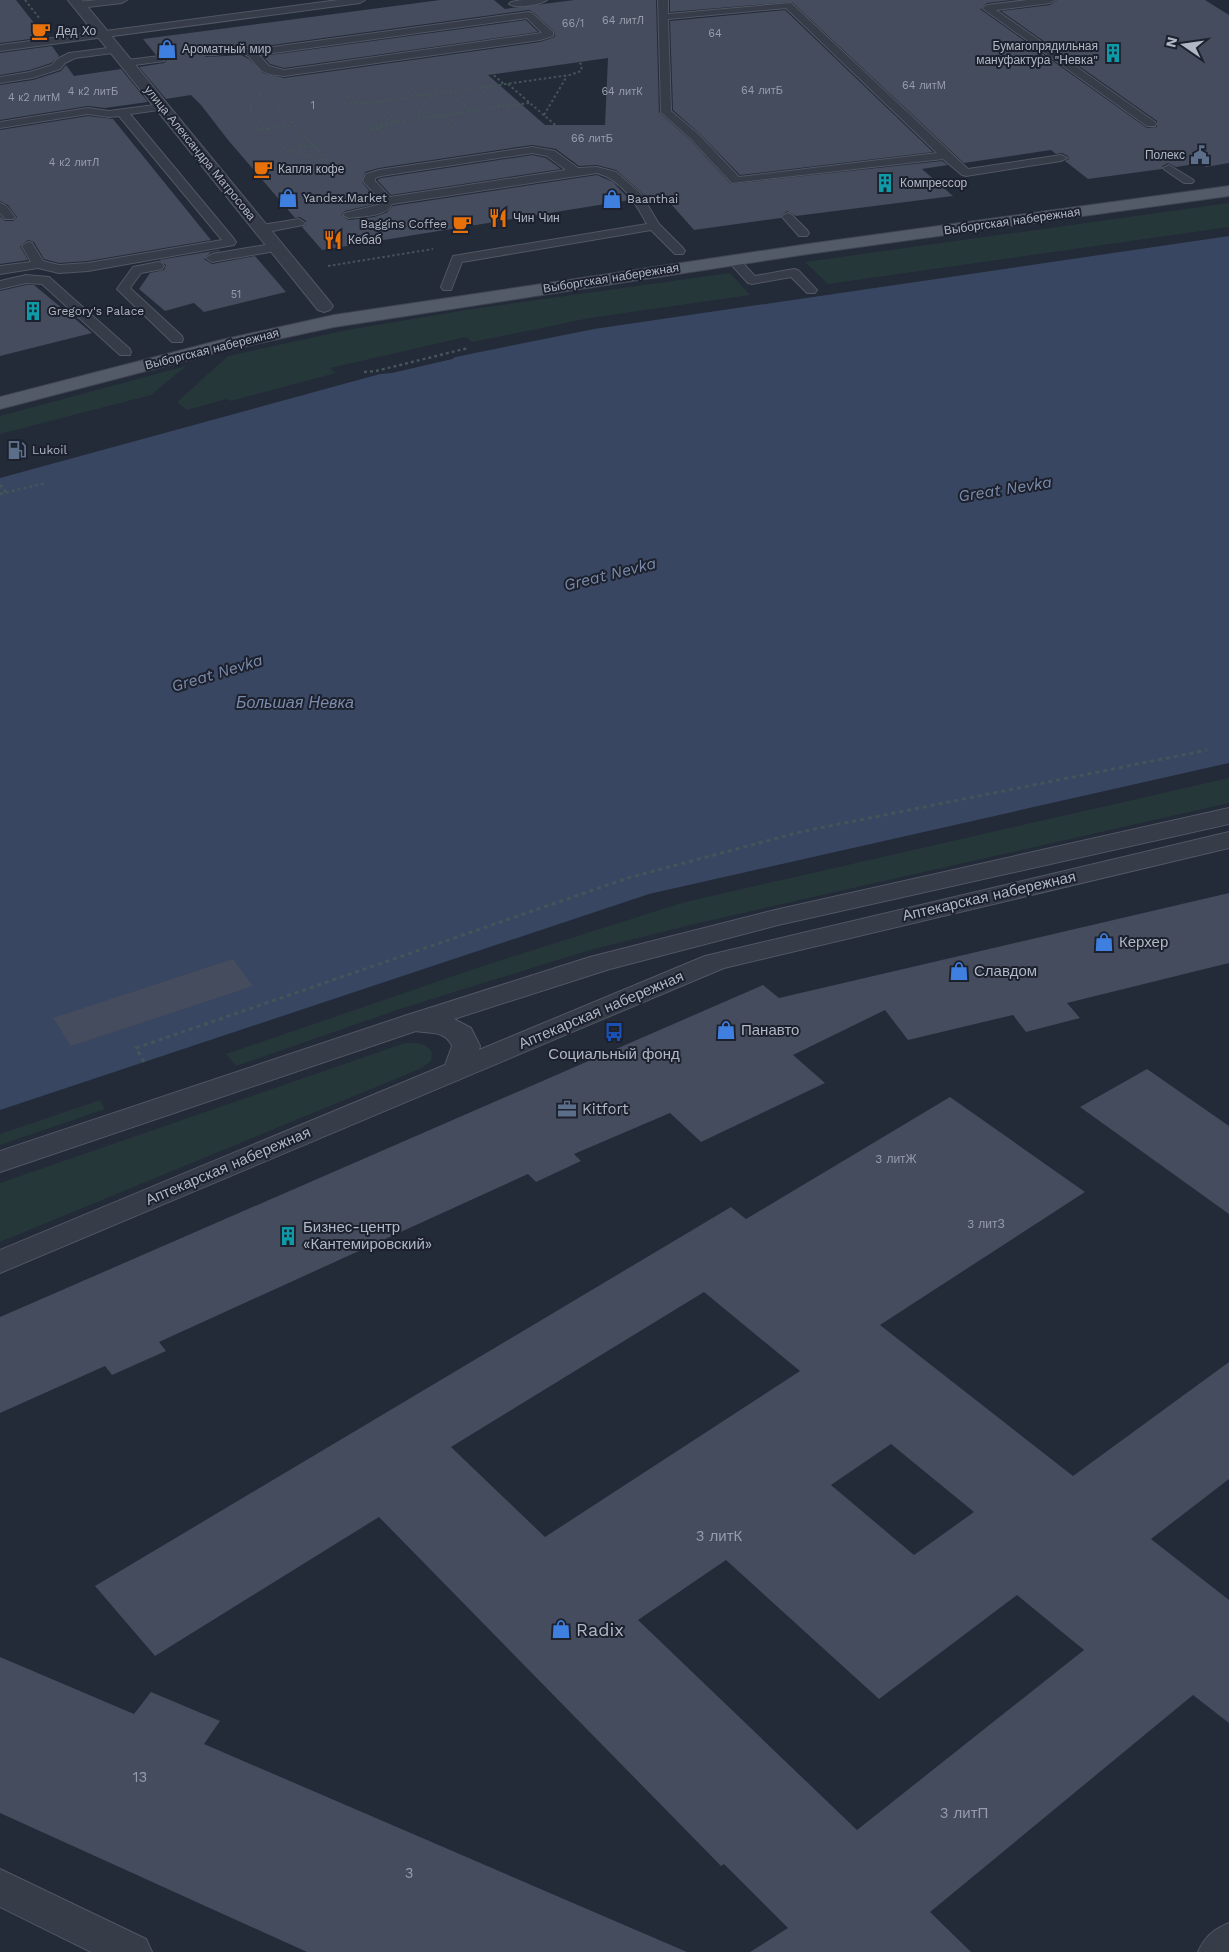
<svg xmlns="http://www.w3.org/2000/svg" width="1229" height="1952" font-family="'Work Sans',sans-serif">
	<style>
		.green { fill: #26373a }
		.water { fill: #394661 }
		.pier { fill: #232a38 }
		.building { fill: #444c5d; fill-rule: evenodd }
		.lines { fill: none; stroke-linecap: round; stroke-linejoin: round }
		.service-casing { stroke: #515763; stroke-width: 2 }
		.minor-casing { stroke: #515763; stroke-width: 2 }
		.tertiary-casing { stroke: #515763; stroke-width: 2 }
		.primary-casing { stroke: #3f4552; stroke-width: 2 }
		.path-far2 { stroke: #445458; stroke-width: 2; stroke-dasharray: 2.5 2.5; stroke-linecap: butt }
		.path-far1 { stroke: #445458; stroke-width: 2.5; stroke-dasharray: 3 3; stroke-linecap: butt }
		.path { stroke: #445458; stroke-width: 3; stroke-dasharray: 4 4; stroke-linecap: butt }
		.service { fill: #363c48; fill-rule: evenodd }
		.minor { fill: #363c48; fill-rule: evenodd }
		.tertiary { fill: #363c48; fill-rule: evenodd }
		.primary { fill: #545b68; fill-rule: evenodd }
		.labels { text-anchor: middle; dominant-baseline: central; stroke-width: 4; stroke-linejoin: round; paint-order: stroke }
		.far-number-label { font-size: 11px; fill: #969cab }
		.far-poi-label { font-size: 12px; fill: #b1b7c5; stroke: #1c212d; text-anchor: start }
		.far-street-label { font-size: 12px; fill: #b1b7c5; stroke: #1c212d }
		.number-label { font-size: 12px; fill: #969cab }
		.street-label { font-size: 15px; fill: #b1b7c5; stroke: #1c212d }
		.poi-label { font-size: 15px; fill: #b1b7c5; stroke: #1c212d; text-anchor: start }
		.near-number-label { font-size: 15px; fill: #969cab }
		.water-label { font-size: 16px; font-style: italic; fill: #7b8bab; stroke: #1c212d }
		.near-poi-label { font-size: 18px; fill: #b1b7c5; stroke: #1c212d; text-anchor: start }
	</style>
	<rect width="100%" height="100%" fill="#232a38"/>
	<g class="green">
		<polygon points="1229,203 1229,227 828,284 805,262"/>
		<polygon points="730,273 750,295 590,318 472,342 466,337 330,368 336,373 231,401 227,399 187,410 177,402 228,356 347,330 466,310"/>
		<polygon points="186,366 151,395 0,434 0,416"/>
		<polygon points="1229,778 1229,803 694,924 590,950 403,1008 236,1066 226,1054 483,966 685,902"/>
		<path d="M405 1043C417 1043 425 1042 432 1052L431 1061 422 1068 0 1242V1183Z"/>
		<polygon points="100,1100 105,1109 0,1145 0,1134"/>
	</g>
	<polygon class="water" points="1229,236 1229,763 649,894 0,1110 0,478 380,374 452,359 455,357 594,329"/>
	<polygon class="pier" points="462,353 464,355 455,357 452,359 392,373 380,374 378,372 452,357"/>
	<g class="building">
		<polygon points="0,0 16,0 45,37 0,43"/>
		<path d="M440 0H494L505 9 574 0H656L659 112 690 140 731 184 942 161 948 165 922 169 953 196 796 216 787 211 781 216V218L694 230 663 195 646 198 642 193 616 170 597 165 579 166 556 149 532 145 379 168 365 172 362 182 379 203 345 211 341 215 349 220 374 217 386 213 393 206 597 175 613 182 630 200 322 250 302 227 306 224V221L300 217 295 218 228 140 201 105 191 95 166 99 139 67 164 63 167 60 161 54 156 55 143 39ZM529 10 533 12 554 31 555 37 540 42 284 78 263 73 249 59 241 55 207 57 197 54 203 48 216 45H232L251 48ZM608 58 605 125H545L488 75Z"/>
		<polygon points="670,0 1012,0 987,3 980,9 1147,128 1157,127 1157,121 1001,11 1050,5 1057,0 1205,0 1229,15 1229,163 1206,167 1202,163 1176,167 1168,163 1162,166 1162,169 1088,179 1065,161 1069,159 1068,156 1062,153 1056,154 1051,150 964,163 792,2 670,12"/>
		<polygon points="785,10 933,152 740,175 700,134 673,110 670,21"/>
		<polygon points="526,20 538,32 284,68 270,64 263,56"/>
		<polygon points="52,46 59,56 51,63 30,70 0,75 0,53"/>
		<polygon points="66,65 74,76 121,69 148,102 105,108 88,106 0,120 0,85 33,80 61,71"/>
		<polygon points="88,116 113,119 211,240 88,261 59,263 44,259 34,242 28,240 20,246 28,260 0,264 0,216 5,221 13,221 17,217 8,205 0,201 0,130"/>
		<polygon points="532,155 546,158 561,169 391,195 377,180 381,178"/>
		<polygon points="219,250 220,251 211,252 204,259 212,264 255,256 286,292 204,312 194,303 165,311 139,289 150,273 164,270 166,265 159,260"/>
		<polygon points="26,285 34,285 92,333 0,356 0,291"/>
		<polygon points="1229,893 1229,963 1067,1003 1080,1018 1026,1032 1013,1015 908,1040 885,1010 793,1055 825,1083 701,1142 670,1113 574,1154 581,1161 536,1182 528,1174 159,1342 166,1351 112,1375 105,1366 0,1413 0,1317 763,985 779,998"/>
		<polygon points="233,959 253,986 71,1046 53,1018"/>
		<polygon points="1147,1069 1229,1126 1229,1214 1080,1107"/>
		<path d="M950 1097 1085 1192 880 1325 1073 1476 1229 1362V1479L1151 1539 1229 1600V1723L1193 1695 930 1912 971 1952H750L788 1928 724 1864 721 1866 379 1517 155 1656 95 1586 731 1207 746 1219ZM704 1292 800 1371 545 1537 451 1447ZM891 1444 974 1512 914 1555 831 1485ZM726 1560 879 1699 1017 1595 1084 1650 857 1830 638 1620Z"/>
		<polygon points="0,1657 134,1714 151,1692 220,1721 204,1744 687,1952 307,1952 0,1813"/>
	</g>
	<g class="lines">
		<g class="service-casing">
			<g id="service">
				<polygon points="97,0 127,0 122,3 79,8 74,5 79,2"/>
				<polygon points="338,0 365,0 360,3 0,51 0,45"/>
				<path d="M522 0H547C540 5 516 9 509 4L511 2Z"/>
				<path d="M658 0H668V14L791 3 968 169 1061 155 1067 158 1061 161 966 176 962 175 943 159 732 183 691 139 661 112ZM786 8 937 153 739 177 699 135 671 111 668 19Z"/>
				<polygon points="1027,0 1055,0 1050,3 996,10 1155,122 1156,124 1155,126 1147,126 982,8 987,5"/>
				<path d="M529 12 532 13 553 32V36L540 40 284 76C277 75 268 75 261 70 254 64 251 55 241 53 230 51 206 59 199 53 209 44 239 46 251 50ZM527 18 542 33 284 70 269 66 259 55Z"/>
				<polygon points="116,47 120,48 120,52 75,58 65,63 60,69 32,78 0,83 0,77 30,72 52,65 57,59 69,53"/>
				<polygon points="160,56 165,59 164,61 127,66 122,63 127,60"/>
				<polygon points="162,104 166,105 167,107 166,109 130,114 234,239 236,242 234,245 88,271 59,273 38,268 0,274 0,266 31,262 22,246 28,242 32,243 43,261 59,265 88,263 222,240 119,116 109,117 88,114 0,128 0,122 88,108 109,111"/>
				<path d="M532 147 555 151 578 168 597 167 616 172 641 194 659 224 683 248 685 251 683 254H675L651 230 462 262 451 290H443L441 287 453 256 647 224C635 202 622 180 597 173L392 204C387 217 361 216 349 218L343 215 345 213 381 204V201L363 181 366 174 379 170ZM532 153 547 156 566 170 390 197 375 181V178L381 176Z"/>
				<polygon points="1169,165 1192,179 1194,181 1192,183 1184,183 1165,170 1163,168"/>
				<path d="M0 203C7 204 11 212 15 217L13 219H5L0 213Z"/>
				<polygon points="788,213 792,215 807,230 809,233 807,236 799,236 784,219 782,217 784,215"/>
				<polygon points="299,219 305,223 303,225 262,233 256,229 262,225"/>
				<polygon points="277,243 283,247 281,250 212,262 206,258 212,254"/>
				<polygon points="733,256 737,257 755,276 794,269 798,270 817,290 815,293 807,293 791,277 752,284 748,283 727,260"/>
				<polygon points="158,262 162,263 164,266 162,269 141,273 130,288 182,336 183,339 182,342 172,342 117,289 133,267"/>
				<polygon points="26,275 49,277 130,349 131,352 130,355 120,355 42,284 26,283 0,289 0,281"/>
			</g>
		</g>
		<g class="minor-casing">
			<g id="minor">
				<polygon points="0,1869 146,1939 152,1952 91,1952 0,1907"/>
				<path d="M1229 1923V1952H1198C1205 1936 1213 1930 1229 1923Z"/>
			</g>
		</g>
		<g class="tertiary-casing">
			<g id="tertiary">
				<polygon points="68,0 82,0 330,302 333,306 330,310 324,312 318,310"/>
				<path d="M1229 808V824L778 925 610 969 454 1019 471 1028 480 1046 479 1050 705 956 1229 832V848L724 968 0 1273V1250L445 1065 452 1046C445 1030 430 1034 416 1031L0 1172V1151L404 1016 590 957 775 910Z"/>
			</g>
		</g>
		<g class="primary-casing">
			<polygon id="primary" points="1229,186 1229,196 808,254 334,327 223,351 0,409 0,397 221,340 334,315 808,244"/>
		</g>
		<g class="path-far2">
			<polyline points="25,0 40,19"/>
			<polyline points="490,72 504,84"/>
			<polyline points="407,84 419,96"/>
			<polyline points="508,84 561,130"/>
			<polyline points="234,87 246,85"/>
			<polyline points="480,88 501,107"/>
			<polyline points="344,93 352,101"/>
			<polyline points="449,93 472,111"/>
			<polyline points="261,94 249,108 286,150 346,166"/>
			<polyline points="268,95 327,161"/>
			<polyline points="430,96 434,99 431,100"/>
			<polyline points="529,103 397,122 377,102 570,75 581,71 582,65 564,50"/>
			<polyline points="340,104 377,102"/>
			<polyline points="416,105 429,118"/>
			<polyline points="544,115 567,76"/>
			<polyline points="440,116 453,128"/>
			<polyline points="366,126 389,123"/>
			<polyline points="268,129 294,125"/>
			<polyline points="366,130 378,128"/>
			<polyline points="245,131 266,128"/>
			<polyline points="387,137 378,128 397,122"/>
			<polyline points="289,149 320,145"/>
			<polyline points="312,174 323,172 340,164"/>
			<polyline points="328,266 433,249"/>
		</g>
		<g class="path-far1">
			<polyline points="364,372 376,371 468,348"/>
			<polyline points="0,485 6,492"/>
			<polyline points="0,494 46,483"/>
		</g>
		<polyline class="path" points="144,1062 136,1048 628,878 800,832 1207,750"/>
		<use href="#service" class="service"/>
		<use href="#minor" class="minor"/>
		<use href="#tertiary" class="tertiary"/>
		<use href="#primary" class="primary"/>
	</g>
	<defs>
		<g id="cafe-bare" transform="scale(1.5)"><path d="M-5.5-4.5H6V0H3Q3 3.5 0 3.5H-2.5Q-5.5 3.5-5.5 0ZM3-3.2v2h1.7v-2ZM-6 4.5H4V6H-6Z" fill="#e8710a" stroke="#1c212d" stroke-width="2.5" paint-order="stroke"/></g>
		<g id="shop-bare" transform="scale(1.5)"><path d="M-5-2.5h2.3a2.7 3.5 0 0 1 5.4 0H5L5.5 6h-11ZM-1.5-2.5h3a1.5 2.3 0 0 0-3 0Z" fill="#3f7fe0" stroke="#1c212d" stroke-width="2.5" paint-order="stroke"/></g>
		<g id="building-bare" transform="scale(1.5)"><path d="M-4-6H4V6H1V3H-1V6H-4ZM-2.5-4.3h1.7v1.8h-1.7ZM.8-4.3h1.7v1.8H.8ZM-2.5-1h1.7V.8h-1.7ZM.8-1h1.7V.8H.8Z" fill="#0f9aa8" stroke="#1c212d" stroke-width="2.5" paint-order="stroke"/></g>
		<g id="civic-bare" transform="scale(1.5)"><path d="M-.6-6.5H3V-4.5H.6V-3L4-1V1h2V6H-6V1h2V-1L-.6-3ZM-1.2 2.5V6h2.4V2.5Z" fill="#5c6f8a" stroke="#1c212d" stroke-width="2.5" paint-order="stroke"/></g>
		<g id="restaurant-bare" transform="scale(1.5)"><path d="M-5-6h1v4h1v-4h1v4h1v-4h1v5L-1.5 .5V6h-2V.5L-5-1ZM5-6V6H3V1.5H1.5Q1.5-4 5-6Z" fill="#e8710a" stroke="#1c212d" stroke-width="2.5" paint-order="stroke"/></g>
		<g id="fuel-bare" transform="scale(1.5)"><path d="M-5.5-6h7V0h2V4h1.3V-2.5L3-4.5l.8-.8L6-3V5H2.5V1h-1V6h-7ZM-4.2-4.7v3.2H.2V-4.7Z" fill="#5c6f8a" stroke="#1c212d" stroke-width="2.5" paint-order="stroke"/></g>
		<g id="bus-bare" transform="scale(1.5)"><path d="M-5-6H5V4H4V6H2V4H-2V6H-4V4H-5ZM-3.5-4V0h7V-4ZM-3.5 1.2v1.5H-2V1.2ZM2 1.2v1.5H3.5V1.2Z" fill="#1a4fb4" stroke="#1c212d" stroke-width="2.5" paint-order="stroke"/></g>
		<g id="office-bare" transform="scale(1.5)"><path d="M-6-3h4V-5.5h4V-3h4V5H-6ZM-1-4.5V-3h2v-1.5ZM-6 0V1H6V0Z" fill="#5c6f8a" stroke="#1c212d" stroke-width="2.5" paint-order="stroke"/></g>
	</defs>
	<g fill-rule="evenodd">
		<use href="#cafe-bare" x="41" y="31"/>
		<use href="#shop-bare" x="167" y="49"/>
		<use href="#building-bare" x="1113" y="53"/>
		<use href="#civic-bare" x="1200" y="155"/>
		<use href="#cafe-bare" x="263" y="169"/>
		<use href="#building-bare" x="885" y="183"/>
		<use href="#shop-bare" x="288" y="198"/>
		<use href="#shop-bare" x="612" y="199"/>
		<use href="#restaurant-bare" x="498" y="218"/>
		<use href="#cafe-bare" x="462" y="224"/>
		<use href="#restaurant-bare" x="333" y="240"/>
		<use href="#building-bare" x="33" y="311"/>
		<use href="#fuel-bare" x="17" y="450"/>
		<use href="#shop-bare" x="1104" y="942"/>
		<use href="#shop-bare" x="959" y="971"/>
		<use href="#shop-bare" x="726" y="1030"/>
		<use href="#bus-bare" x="614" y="1032"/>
		<use href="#office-bare" x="567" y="1109"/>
		<use href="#building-bare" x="288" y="1236"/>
		<use href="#shop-bare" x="561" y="1629"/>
	</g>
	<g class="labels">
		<g class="far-number-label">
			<text x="623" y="20">64 литЛ</text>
			<text x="573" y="23">66/1</text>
			<text x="715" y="33">64</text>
			<text x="924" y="85">64 литМ</text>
			<text x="762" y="90">64 литБ</text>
			<text x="93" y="91">4 к2 литБ</text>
			<text x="622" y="91">64 литК</text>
			<text x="34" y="97">4 к2 литМ</text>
			<text x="313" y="105">1</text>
			<text x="592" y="138">66 литБ</text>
			<text x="74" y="162">4 к2 литЛ</text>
			<text x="236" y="294">51</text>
		</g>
		<g class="far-poi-label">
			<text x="56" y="31">Дед Хо</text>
			<text x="1098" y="46" text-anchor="end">Бумагопрядильная<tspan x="1098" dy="14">мануфактура "Невка"</tspan></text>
			<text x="182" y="49">Ароматный мир</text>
			<text x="1185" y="155" text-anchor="end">Полекс</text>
			<text x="278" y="169">Капля кофе</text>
			<text x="900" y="183">Компрессор</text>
			<text x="303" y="198">Yandex.Market</text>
			<text x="627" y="199">Baanthai</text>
			<text x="513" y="218">Чин Чин</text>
			<text x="447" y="224" text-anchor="end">Baggins Coffee</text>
			<text x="348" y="240">Кебаб</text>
			<text x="48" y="311">Gregory's Palace</text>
			<text x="32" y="450">Lukoil</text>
		</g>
		<g class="far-street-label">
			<text transform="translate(200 153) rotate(51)">улица Александра Матросова</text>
			<text transform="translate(1012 221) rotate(-8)">Выборгская набережная</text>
			<text transform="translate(611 278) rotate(-9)">Выборгская набережная</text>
			<text transform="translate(212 349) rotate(-14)">Выборгская набережная</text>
		</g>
		<g class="number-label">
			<text x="896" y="1159">3 литЖ</text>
			<text x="986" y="1224">3 литЗ</text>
		</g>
		<g class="street-label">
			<text transform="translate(989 896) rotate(-13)">Аптекарская набережная</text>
			<text transform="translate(601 1010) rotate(-23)">Аптекарская набережная</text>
			<text transform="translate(228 1166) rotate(-23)">Аптекарская набережная</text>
		</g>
		<g class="poi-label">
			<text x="1119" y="942">Керхер</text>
			<text x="974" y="971">Славдом</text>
			<text x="741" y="1030">Панавто</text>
			<text x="614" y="1054" text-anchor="middle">Социальный фонд</text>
			<text x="582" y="1109">Kitfort</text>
			<text x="303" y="1227">Бизнес-центр<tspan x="303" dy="17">«Кантемировский»</tspan></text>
		</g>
		<g class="near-number-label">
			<text x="719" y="1536">3 литК</text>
			<text x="140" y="1777">13</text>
			<text x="964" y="1813">3 литП</text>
			<text x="409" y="1873">3</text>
		</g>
		<g class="water-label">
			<text transform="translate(1005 489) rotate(-9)">Great Nevka</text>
			<text transform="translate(610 574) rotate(-14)">Great Nevka</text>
			<text transform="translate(217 673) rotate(-17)">Great Nevka</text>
			<text x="295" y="702">Большая Невка</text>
		</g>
		<g class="near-poi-label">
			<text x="576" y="1629">Radix</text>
		</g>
	</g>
	<g transform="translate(1184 45) rotate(283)" stroke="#1c212d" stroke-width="4" paint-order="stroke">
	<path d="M0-4L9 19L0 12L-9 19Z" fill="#b1b7c5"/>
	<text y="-8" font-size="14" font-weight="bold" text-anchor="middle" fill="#b1b7c5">N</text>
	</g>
</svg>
